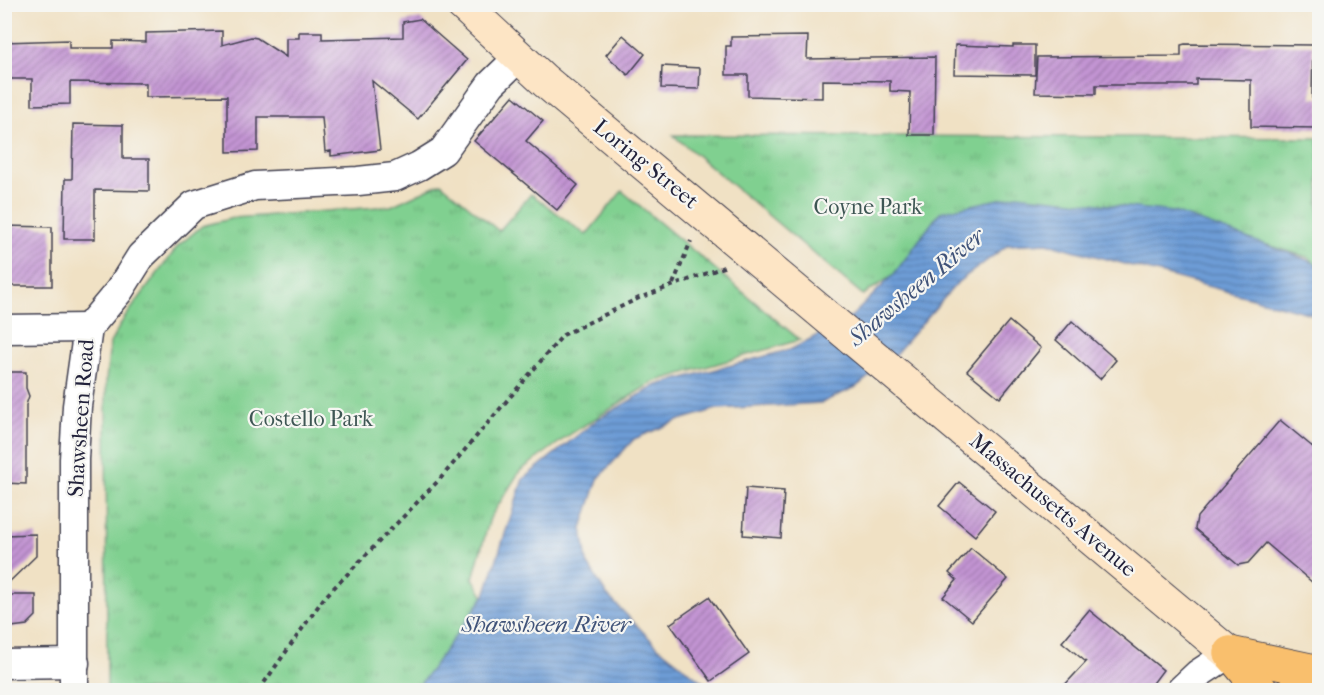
<svg xmlns="http://www.w3.org/2000/svg" width="1324" height="695" font-family="'IM FELL French Canon',serif">
	<style>
		.park { fill: url(#park-tufts); stroke: #517966; stroke-width: 1.5 }
		.water { fill: url(#water-rules); stroke: #485f88; stroke-width: 1.5 }
		.building { fill: url(#building-hatch) }
		.lines { fill: none; stroke-linecap: round; stroke-linejoin: round }
		.street-casing { stroke: #413f50; stroke-width: 31 }
		.secondary-casing { stroke: #413f50; stroke-width: 35 }
		.highway-casing { stroke: #413f50; stroke-width: 35 }
		.path { stroke: #413f50; stroke-width: 4; stroke-dasharray: 4.5 4.5; stroke-linecap: butt }
		.street { stroke: #fff; stroke-width: 28 }
		.secondary { stroke: #fde5c5; stroke-width: 33 }
		.highway { stroke: #f9bf6d; stroke-width: 33 }
		.labels { text-anchor: middle; dominant-baseline: central; stroke-width: 4.5; stroke-linejoin: round; paint-order: stroke }
		.street-label { font-size: 22px; fill: #22223b; stroke: #f6f6f2 }
		.park-label { font-size: 22px; fill: #3e5654; stroke: #f6f6f2 }
		.water-label { font-size: 24px; font-style: italic; fill: #405379; stroke: #f6f6f2 }
	</style>
	<defs>
		<pattern id="park-tufts" width="24" height="20" patternUnits="userSpaceOnUse" patternTransform="scale(1.5)"><rect width="24" height="20" fill="#80d090"/><path d="M3 7l-1-3M5 7V3M7 7l1-3M15 17l-1-3M17 17v-4M19 17l1-3" fill="none" stroke="#6eb27d"/></pattern>
		<pattern id="water-rules" width="6" height="5" patternUnits="userSpaceOnUse" patternTransform="scale(1.5)"><rect width="6" height="5" fill="#6d9cd6"/><path d="M0 2.5h6" fill="none" stroke="#597faf"/></pattern>
		<pattern id="building-hatch" width="6" height="6" patternUnits="userSpaceOnUse" patternTransform="scale(1.5)"><rect width="6" height="6" fill="#c394d3"/><path d="M-1 1l2-2M0 6l6-6M5 7l2-2" fill="none" stroke="#9e78ac"/></pattern>
	</defs>
	<rect width="100%" height="100%" fill="#f6f6f2"/>
	<filter id="ink" filterUnits="userSpaceOnUse"><feTurbulence type="fractalNoise" baseFrequency=".0167" numOctaves="2"/><feDisplacementMap in="SourceGraphic" scale="12" xChannelSelector="R" yChannelSelector="G"/><feConvolveMatrix kernelMatrix="1 2 1 2 8 2 1 2 1" color-interpolation-filters="sRGB"/></filter>
	<filter id="wash" filterUnits="userSpaceOnUse"><feTurbulence type="fractalNoise" baseFrequency=".008" numOctaves="4" result="noise"/><feDisplacementMap in="SourceGraphic" scale="24" xChannelSelector="R" yChannelSelector="G"/><feGaussianBlur stdDeviation="1.35" result="paint"/><feColorMatrix in="noise" values="0 0 0 0 0 0 0 0 0 0 0 0 0 0 0 0 0 1.4 0 .05"/><feComposite in="paint" operator="in"/></filter>
	<g filter="url(#wash)">
		<rect width="100%" height="100%" fill="#f0e1c4"/>
		<g class="park">
			<polygon points="673,135 1319,138 1319,266 1307,257 1268,245 950,238 863,295"/>
			<polygon points="441,183 499,231 531,194 586,235 622,191 800,340 653,382 572,433 520,471 490,518 473,578 499,624 498,690 107,690 106,380 110,343 123,320 178,246 202,226 233,218 391,206"/>
		</g>
		<polygon class="water" points="1017,195 1174,212 1300,257 1319,265 1319,316 1047,243 1008,245 958,282 891,359 856,387 821,403 717,409 677,421 634,439 598,479 582,528 587,563 607,595 658,647 713,690 416,690 485,595 523,479 598,419 657,385 792,349 851,317 894,274 940,212"/>
		<g id="blocks">
			<g class="building">
				<polygon points="420,19 467,60 418,119 372,81 380,150 331,156 331,151 325,152 322,117 258,117 258,151 227,152 227,96 146,97 146,83 70,82 70,104 32,105 32,79 4,79 4,42 69,40 69,48 113,48 113,41 146,42 146,33 222,31 222,45 251,37 257,38 286,57 286,38 299,38 299,32 322,32 322,39 403,37 403,22"/>
				<polygon points="623,35 645,54 628,75 606,55"/>
				<polygon points="808,36 807,59 935,57 934,135 909,135 910,92 890,91 890,81 822,80 822,98 748,96 748,75 726,75 726,46 731,46 731,37"/>
				<polygon points="1185,44 1313,45 1312,98 1320,98 1320,128 1251,127 1251,80 1196,79 1196,85 1096,85 1096,94 1035,93 1037,57 1181,56 1181,45"/>
				<polygon points="955,45 1013,47 1013,45 1035,45 1035,75 954,74"/>
				<polygon points="662,66 700,68 699,89 661,88"/>
				<polygon points="513,96 543,121 526,141 578,185 557,210 474,141"/>
				<polygon points="73,124 123,125 123,159 149,159 149,191 95,190 95,239 64,239 65,179 72,179"/>
				<polygon points="4,226 52,227 52,286 4,286"/>
				<polygon points="1009,321 1041,348 1000,398 967,371"/>
				<polygon points="1072,321 1116,360 1100,379 1056,340"/>
				<polygon points="4,372 26,372 26,388 29,396 26,405 26,484 4,483"/>
				<polygon points="1280,420 1320,453 1320,589 1266,543 1248,563 1238,565 1195,529 1197,517"/>
				<polygon points="959,482 995,511 975,536 939,506"/>
				<polygon points="746,488 784,491 781,538 743,535"/>
				<polygon points="36,534 36,556 4,587 4,535"/>
				<polygon points="971,548 1008,579 972,621 943,597 957,580 949,573"/>
				<polygon points="4,595 36,595 36,616 27,625 4,628"/>
				<polygon points="709,597 749,654 711,681 670,624"/>
				<polygon points="1089,610 1163,670 1148,690 1060,690 1086,662 1062,642"/>
			</g>
		</g>
	</g>
	<g filter="url(#ink)">
		<use href="#blocks" fill-opacity="0" stroke="#413f50" stroke-width="1.5"/>
		<g class="lines">
			<g class="street-casing">
				<g id="street">
					<polyline points="4,329 88,328"/>
					<polyline points="4,664 75,663"/>
					<polyline points="74,690 74,459 77,406 88,328 119,291 141,256 194,205 255,186 358,181 395,177 419,166 443,151 491,84 518,58"/>
					<polyline points="1181,690 1198,674 1230,653"/>
				</g>
			</g>
			<g class="secondary-casing">
				<polyline id="secondary" points="462,4 545,81 1251,672"/>
			</g>
			<g class="highway-casing">
				<g id="highway">
					<polyline points="1230,653 1320,672"/>
					<polyline points="1230,653 1261,690"/>
				</g>
			</g>
			<g class="path">
				<polyline points="673,284 691,241"/>
				<polyline points="259,690 324,598 440,479 563,335 639,298 724,267"/>
			</g>
			<use href="#street" class="street"/>
			<use href="#secondary" class="secondary"/>
			<use href="#highway" class="highway"/>
		</g>
	</g>
	<g class="labels">
		<g class="street-label">
			<text transform="translate(646 164) rotate(39)">Loring Street</text>
			<text transform="translate(81 418) rotate(-86)">Shawsheen Road</text>
			<text transform="translate(1053 505) rotate(40)">Massachusetts Avenue</text>
		</g>
		<g class="park-label">
			<text x="868" y="207">Coyne Park</text>
			<text x="311" y="419">Costello Park</text>
		</g>
		<g class="water-label">
			<text transform="translate(916 287) rotate(-40)">Shawsheen River</text>
			<text x="546" y="624">Shawsheen River</text>
		</g>
	</g>
	<rect width="1324" height="695" fill="none" stroke="#f6f6f2" stroke-width="24"/>
</svg>
